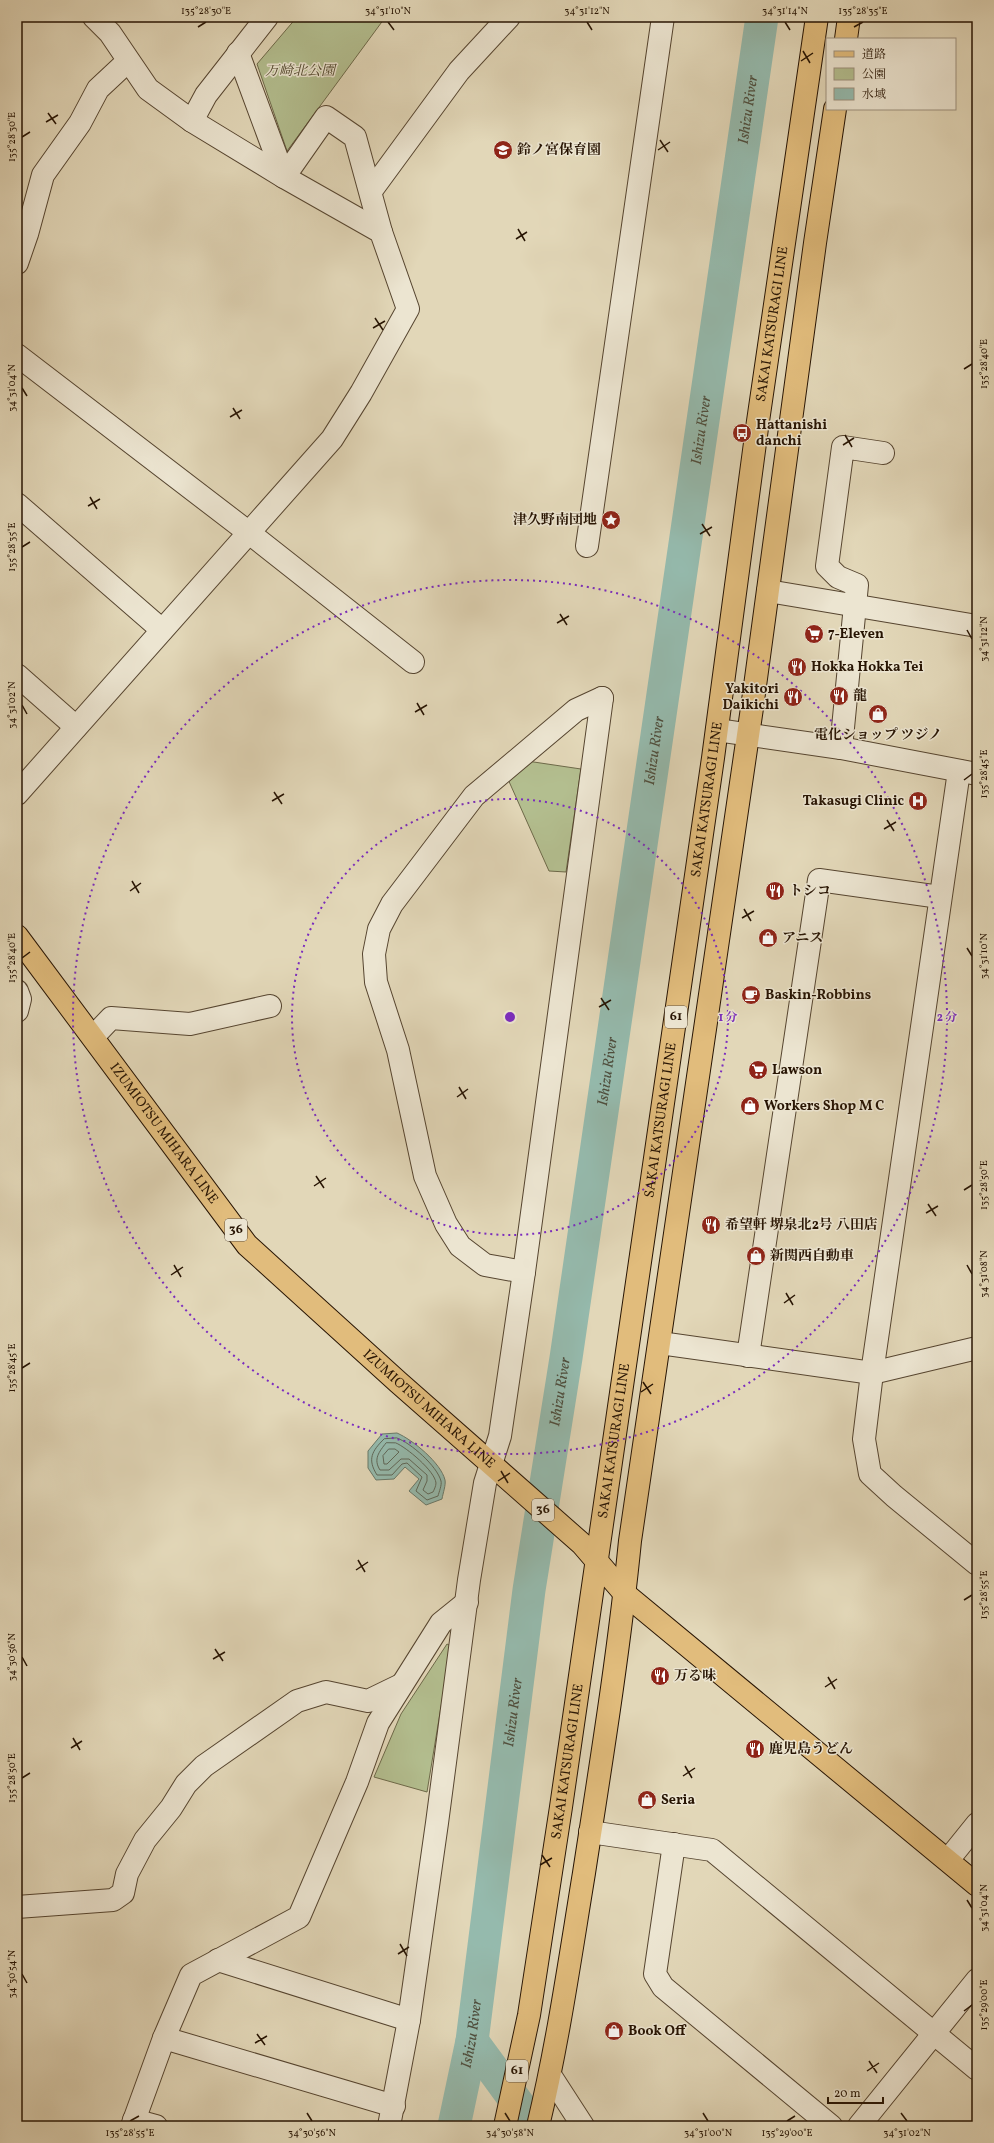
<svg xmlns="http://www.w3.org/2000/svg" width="994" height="2143" font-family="Vollkorn,'Noto Serif JP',serif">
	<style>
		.green { fill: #b3be8f; stroke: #6d6949 }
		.water { fill: #95baad; stroke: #697869 }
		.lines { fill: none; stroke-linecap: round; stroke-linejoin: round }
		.shore { stroke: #5e6758; stroke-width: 1 }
		.river { stroke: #95baad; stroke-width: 33 }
		.minor-casing { stroke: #564530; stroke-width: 24 }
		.major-casing { stroke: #271403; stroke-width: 24 }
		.minor { stroke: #ece5d1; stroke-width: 22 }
		.major { stroke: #e1bc7c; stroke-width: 22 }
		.ticks { fill: none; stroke: #271403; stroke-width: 1.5 }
		.ring { fill: none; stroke: #7b2cbf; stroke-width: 2; stroke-dasharray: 2 4 }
		.labels { text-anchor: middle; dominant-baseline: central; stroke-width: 3; stroke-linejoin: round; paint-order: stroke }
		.shield { fill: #ece5d1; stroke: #625341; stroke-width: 1 }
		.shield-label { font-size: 13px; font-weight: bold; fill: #271403 }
		.park-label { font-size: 14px; font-style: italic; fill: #51472d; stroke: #ece5d1 }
		.poi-label { font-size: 14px; font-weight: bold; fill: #271403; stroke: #ece5d1; text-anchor: start }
		.street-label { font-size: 14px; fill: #271403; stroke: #ece5d1 }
		.water-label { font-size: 15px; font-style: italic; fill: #4e4e3e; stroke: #ece5d1 }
		.centre { fill: #7b2cbf; stroke: #ece5d1; stroke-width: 2 }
		.ring-label { font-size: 12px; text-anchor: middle; font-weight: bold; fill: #7b2cbf; stroke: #ece5d1; stroke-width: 3; stroke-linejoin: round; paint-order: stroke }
		.neatline { fill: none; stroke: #271403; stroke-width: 1.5 }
		.ticks-label { font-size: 10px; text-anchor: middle; fill: #271403 }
	</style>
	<rect width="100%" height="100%" fill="#e2d7b8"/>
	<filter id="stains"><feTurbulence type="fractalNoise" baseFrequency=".005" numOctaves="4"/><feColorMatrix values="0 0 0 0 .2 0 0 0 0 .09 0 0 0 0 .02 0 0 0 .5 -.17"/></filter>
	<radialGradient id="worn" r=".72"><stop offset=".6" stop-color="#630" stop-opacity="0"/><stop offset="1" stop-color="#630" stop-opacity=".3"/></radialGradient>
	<g class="green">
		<polygon points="297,17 383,17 384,19 287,151 257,64"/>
		<polygon points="527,761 581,769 566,872 549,871 507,777"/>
		<polygon points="447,1644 451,1646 427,1792 374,1777 401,1714"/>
	</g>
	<path class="water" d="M397 1433C413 1440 441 1463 445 1480 446 1485 443 1493 442 1499L426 1505 409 1491 419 1479 405 1467 394 1479 376 1480 368 1468V1451L382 1434Z"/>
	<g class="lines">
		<g class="shore">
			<path d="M397 1438C411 1443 437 1466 441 1481 442 1485 439 1492 438 1496L427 1500 416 1491 422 1477 407 1463 402 1464 392 1475H377C367 1459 372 1451 384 1439Z"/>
			<path d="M396 1443C406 1447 435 1471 436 1483 436 1486 434 1490 433 1492L428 1494 423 1490 427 1481V1475L409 1459H401L389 1470H380C373 1459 379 1452 386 1443Z"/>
			<polygon points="389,1449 395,1449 399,1452 387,1464 384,1464 383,1456"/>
		</g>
		<g class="river">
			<polyline points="472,2041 534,2126"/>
			<path id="s1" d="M454 2126 472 2041 529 1590 566 1358 762 17"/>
		</g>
		<g class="minor-casing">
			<g id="minor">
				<polyline points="238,53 284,177 326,117 355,137 381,232"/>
				<polyline points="192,121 206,95 267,17"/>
				<polyline points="371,191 459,71 509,17"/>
				<polyline points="17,263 27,234 43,175 80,123 98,89 128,61"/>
				<polyline points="17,355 248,532 413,662"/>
				<polyline points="17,504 162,630"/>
				<polyline points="587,546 663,17"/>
				<polyline points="768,591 977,626"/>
				<polyline points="17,675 76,727"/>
				<polyline points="717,730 841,748 977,774"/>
				<polyline points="841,748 857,585 838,577 827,566 843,447 883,453"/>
				<polyline points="959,771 872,1373 864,1439 870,1474 894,1496 977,1564"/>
				<polyline points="17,794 332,439 361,393 408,309 381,232 284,177 192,121 148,89 110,33 94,17"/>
				<polyline points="17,991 20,999 17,1011"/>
				<polyline points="93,1037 111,1018 190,1024 270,1006"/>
				<polyline points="524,1272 485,1265 460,1246 446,1224 425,1176 398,1050 376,982 374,954 379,929 392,904 474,796 576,710 602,698"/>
				<polyline points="660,1343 872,1373 977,1348"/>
				<polyline points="748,1356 819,880 940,897"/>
				<polyline points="590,1832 712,1850 977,2069"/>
				<polyline points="674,1844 655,1974 663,1987 831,2126"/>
				<polyline points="948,1860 977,1824"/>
				<polyline points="17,1907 113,1900 123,1893 127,1874 145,1840 171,1808 186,1784 204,1766 297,1701 326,1692 368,1701 401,1685"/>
				<polyline points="218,1960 409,2020"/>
				<polyline points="164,2038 394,2106"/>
				<polyline points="550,2075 583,2126"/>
				<polyline points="134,2120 156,2126"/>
				<polyline points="132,2126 164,2038 191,1975 299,1917 357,1782 378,1723 441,1623 467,1602"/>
				<polyline points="389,2126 409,2020 437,1823 469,1580 485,1483 500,1436 524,1272 602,698"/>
				<polyline points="859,2126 977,1980"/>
			</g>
		</g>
		<g class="major-casing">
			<g id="major">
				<polyline points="846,39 849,17"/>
				<path id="s2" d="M17 936 247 1245 398 1382 582 1544 625 1594 977 1885"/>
				<path id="s3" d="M505 2126 529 2015 561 1807 713 758 757 428 817 17"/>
				<path d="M538 2126C558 2043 570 1958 584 1873 601 1763 619 1652 630 1541L752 708 815 243 835 109"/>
			</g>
		</g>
		<use href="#minor" class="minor"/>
		<use href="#major" class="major"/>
	</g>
	<path class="ticks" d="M388 22 394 30M587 22 592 30M785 22 790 30M198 27 206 22M854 27 863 22M803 51 810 63M801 61 813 53M48 113 56 124M46 122 58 115M22 137 30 132M660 140 668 152M658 150 670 142M518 229 525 241M516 239 527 232M375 318 383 330M373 328 385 321M964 369 972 364M22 388 27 396M233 408 240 419M230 417 242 410M845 435 852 447M843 445 854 438M90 497 97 509M88 506 100 499M702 524 710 536M700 534 712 527M22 547 30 542M560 614 567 625M557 623 569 616M967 630 972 639M417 703 424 715M22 705 27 714M415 712 427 705M964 780 972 774M274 792 282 804M272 801 284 794M887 820 894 831M884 829 896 822M132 881 139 893M130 891 141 883M744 909 751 921M742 918 754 911M967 948 972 956M22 958 30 952M601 998 609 1010M599 1007 611 1000M459 1087 466 1099M457 1097 468 1089M316 1176 324 1188M314 1186 326 1178M964 1190 972 1185M928 1204 936 1216M926 1213 938 1206M174 1265 181 1277M967 1265 972 1274M171 1275 183 1267M786 1293 793 1305M784 1303 795 1295M22 1368 30 1363M643 1382 651 1394M641 1392 653 1384M501 1471 508 1483M498 1481 510 1473M358 1560 365 1572M356 1570 368 1562M964 1600 972 1595M215 1649 223 1661M22 1657 27 1666M213 1659 225 1652M828 1677 835 1689M825 1687 837 1679M73 1738 80 1750M71 1748 82 1741M685 1766 692 1778M683 1776 695 1768M22 1778 30 1773M542 1855 550 1867M540 1865 552 1858M967 1900 972 1908M400 1944 407 1956M398 1954 409 1947M22 1974 27 1983M964 2011 972 2005M257 2034 265 2045M255 2043 267 2036M869 2061 877 2073M867 2071 879 2063M307 2113 312 2121M505 2113 510 2121M703 2113 708 2121M901 2113 907 2121M130 2121 139 2116M787 2121 795 2116"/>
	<g class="ring">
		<circle cx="510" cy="1017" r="218"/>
		<circle cx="510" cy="1017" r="437"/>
	</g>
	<defs>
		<g id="school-disc" transform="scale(1)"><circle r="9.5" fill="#8f2418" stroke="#ece5d1"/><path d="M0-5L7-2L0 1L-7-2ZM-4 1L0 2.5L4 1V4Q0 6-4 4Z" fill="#fff"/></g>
		<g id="bus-disc" transform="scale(1)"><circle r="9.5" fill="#8f2418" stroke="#ece5d1"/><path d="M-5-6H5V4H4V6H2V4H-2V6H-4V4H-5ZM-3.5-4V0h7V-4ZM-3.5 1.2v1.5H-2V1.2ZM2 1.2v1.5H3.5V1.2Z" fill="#fff"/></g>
		<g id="sight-disc" transform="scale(1)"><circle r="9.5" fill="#8f2418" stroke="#ece5d1"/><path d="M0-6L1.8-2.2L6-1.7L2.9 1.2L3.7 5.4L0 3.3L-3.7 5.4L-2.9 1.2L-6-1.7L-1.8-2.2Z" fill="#fff"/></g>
		<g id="supermarket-disc" transform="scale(1)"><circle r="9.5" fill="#8f2418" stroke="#ece5d1"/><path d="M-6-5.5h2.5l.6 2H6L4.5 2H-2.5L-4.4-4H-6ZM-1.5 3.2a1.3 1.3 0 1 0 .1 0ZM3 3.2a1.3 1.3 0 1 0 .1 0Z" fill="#fff"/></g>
		<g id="restaurant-disc" transform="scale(1)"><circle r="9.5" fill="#8f2418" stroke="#ece5d1"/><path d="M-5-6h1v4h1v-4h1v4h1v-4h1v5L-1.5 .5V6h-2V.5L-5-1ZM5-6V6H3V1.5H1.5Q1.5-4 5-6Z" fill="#fff"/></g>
		<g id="shop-disc" transform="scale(1)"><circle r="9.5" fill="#8f2418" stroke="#ece5d1"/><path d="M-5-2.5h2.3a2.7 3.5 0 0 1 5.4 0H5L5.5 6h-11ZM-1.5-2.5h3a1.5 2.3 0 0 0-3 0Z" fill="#fff"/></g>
		<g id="hospital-disc" transform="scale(1)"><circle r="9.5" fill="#8f2418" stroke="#ece5d1"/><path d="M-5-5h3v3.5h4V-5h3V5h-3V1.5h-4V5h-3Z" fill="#fff"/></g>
		<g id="cafe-disc" transform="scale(1)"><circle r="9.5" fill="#8f2418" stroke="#ece5d1"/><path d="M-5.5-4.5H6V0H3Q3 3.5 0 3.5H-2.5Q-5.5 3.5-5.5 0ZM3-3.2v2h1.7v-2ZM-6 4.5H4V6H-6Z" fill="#fff"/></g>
	</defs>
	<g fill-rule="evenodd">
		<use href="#school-disc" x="503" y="150"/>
		<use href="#bus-disc" x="742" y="433"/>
		<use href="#sight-disc" x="611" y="520"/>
		<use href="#supermarket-disc" x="814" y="634"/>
		<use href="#restaurant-disc" x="797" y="667"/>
		<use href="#restaurant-disc" x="839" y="696"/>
		<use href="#restaurant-disc" x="793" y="697"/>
		<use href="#shop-disc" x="878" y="714"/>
		<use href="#hospital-disc" x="918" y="801"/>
		<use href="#restaurant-disc" x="775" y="891"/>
		<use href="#shop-disc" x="768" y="938"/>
		<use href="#cafe-disc" x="751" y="995"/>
		<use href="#supermarket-disc" x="758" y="1070"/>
		<use href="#shop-disc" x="750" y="1106"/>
		<use href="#restaurant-disc" x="711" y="1225"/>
		<use href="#shop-disc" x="756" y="1256"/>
		<use href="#restaurant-disc" x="660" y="1676"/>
		<use href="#restaurant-disc" x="755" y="1749"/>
		<use href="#shop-disc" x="647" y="1800"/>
		<use href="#shop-disc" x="614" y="2031"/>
	</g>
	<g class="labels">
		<g class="shield">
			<rect x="665" y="1006" width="22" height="22" rx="3"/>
			<rect x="225" y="1219" width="22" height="22" rx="3"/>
			<rect x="532" y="1499" width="22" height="22" rx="3"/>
			<rect x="506" y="2060" width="22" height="22" rx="3"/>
		</g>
		<g class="shield-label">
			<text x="676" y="1017">61</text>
			<text x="236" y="1230">36</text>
			<text x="543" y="1510">36</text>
			<text x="517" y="2071">61</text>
		</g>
		<g class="park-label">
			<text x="300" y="71">万崎北公園</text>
		</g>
		<g class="poi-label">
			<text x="517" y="150">鈴ノ宮保育園</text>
			<text x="756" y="425">Hattanishi<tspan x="756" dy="16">danchi</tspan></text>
			<text x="597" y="520" text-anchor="end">津久野南団地</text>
			<text x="828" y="634">7-Eleven</text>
			<text x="811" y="667">Hokka Hokka Tei</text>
			<text x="779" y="689" text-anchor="end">Yakitori<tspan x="779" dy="16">Daikichi</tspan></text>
			<text x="853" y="696">龍</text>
			<text x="878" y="735" text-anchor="middle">電化ショップ ツジノ</text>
			<text x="904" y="801" text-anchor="end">Takasugi Clinic</text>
			<text x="789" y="891">トシコ</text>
			<text x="782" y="938">アニス</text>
			<text x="765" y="995">Baskin-Robbins</text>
			<text x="772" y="1070">Lawson</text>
			<text x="764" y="1106">Workers Shop M C</text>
			<text x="725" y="1225">希望軒 堺泉北2号 八田店</text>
			<text x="770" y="1256">新関西自動車</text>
			<text x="674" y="1676">万る味</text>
			<text x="769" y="1749">鹿児島うどん</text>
			<text x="661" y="1800">Seria</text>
			<text x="628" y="2031">Book Off</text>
		</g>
		<g class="street-label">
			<text stroke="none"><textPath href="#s3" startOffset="1822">SAKAI KATSURAGI LINE</textPath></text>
			<text stroke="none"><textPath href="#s3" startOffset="1342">SAKAI KATSURAGI LINE</textPath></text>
			<text stroke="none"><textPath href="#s3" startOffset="1018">SAKAI KATSURAGI LINE</textPath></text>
			<text stroke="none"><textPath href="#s2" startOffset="246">IZUMIOTSU MIHARA LINE</textPath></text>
			<text stroke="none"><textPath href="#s2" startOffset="630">IZUMIOTSU MIHARA LINE</textPath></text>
			<text stroke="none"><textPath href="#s3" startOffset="694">SAKAI KATSURAGI LINE</textPath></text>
			<text stroke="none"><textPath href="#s3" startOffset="370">SAKAI KATSURAGI LINE</textPath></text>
		</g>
		<g class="water-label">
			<text stroke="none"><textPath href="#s1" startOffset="2038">Ishizu River</textPath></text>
			<text stroke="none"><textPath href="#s1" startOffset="1714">Ishizu River</textPath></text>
			<text stroke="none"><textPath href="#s1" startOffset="1390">Ishizu River</textPath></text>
			<text stroke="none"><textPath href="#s1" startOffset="1066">Ishizu River</textPath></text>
			<text stroke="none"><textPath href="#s1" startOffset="742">Ishizu River</textPath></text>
			<text stroke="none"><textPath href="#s1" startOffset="418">Ishizu River</textPath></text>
			<text stroke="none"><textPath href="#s1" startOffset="94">Ishizu River</textPath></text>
		</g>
	</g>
	<circle cx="510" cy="1017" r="6" class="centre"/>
	<g class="ring-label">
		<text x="728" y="1021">1 分</text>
		<text x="947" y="1021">2 分</text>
	</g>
	<rect width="994" height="2143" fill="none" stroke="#e2d7b8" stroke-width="44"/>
	<rect x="826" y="38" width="130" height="72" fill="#ece5d1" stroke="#9d917f"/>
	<rect x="834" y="51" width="20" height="6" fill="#e1bc7c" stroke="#9d917f"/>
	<text x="862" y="58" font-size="12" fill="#271403">道路</text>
	<rect x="834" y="68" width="20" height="12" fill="#b3be8f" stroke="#9d917f"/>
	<text x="862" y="78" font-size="12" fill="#271403">公園</text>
	<rect x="834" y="88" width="20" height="12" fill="#95baad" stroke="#9d917f"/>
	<text x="862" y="98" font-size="12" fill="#271403">水域</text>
	<path d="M828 2097v6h55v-6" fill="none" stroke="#271403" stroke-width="2"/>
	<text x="834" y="2097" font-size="12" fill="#271403" stroke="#ece5d1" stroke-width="3" paint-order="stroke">20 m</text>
	<rect x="22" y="22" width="950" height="2099" class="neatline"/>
	<g class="ticks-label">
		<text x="206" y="14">135°28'30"E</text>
		<text x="388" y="14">34°31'10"N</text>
		<text x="587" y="14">34°31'12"N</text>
		<text x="785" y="14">34°31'14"N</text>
		<text x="863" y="14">135°28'35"E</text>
		<text transform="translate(11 137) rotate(-90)" y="4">135°28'30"E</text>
		<text transform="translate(983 364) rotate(-90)" y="4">135°28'40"E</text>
		<text transform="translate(11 388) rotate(-90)" y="4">34°31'04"N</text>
		<text transform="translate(11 547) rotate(-90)" y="4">135°28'35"E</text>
		<text transform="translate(983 639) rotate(-90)" y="4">34°31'12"N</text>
		<text transform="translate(11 705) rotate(-90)" y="4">34°31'02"N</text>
		<text transform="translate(983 774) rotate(-90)" y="4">135°28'45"E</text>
		<text transform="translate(983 956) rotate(-90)" y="4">34°31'10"N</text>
		<text transform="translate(11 958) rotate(-90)" y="4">135°28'40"E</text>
		<text transform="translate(983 1185) rotate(-90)" y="4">135°28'50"E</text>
		<text transform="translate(983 1274) rotate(-90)" y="4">34°31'08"N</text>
		<text transform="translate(11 1368) rotate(-90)" y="4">135°28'45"E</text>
		<text transform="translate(983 1595) rotate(-90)" y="4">135°28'55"E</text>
		<text transform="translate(11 1657) rotate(-90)" y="4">34°30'56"N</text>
		<text transform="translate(11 1778) rotate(-90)" y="4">135°28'50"E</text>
		<text transform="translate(983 1908) rotate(-90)" y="4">34°31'04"N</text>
		<text transform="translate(11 1974) rotate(-90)" y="4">34°30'54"N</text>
		<text transform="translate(983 2005) rotate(-90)" y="4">135°29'00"E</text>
		<text x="130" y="2136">135°28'55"E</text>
		<text x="312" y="2136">34°30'56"N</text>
		<text x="510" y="2136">34°30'58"N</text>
		<text x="708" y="2136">34°31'00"N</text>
		<text x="787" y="2136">135°29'00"E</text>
		<text x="907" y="2136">34°31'02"N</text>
	</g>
	<rect width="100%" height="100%" filter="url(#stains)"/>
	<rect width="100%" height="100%" fill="url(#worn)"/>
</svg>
